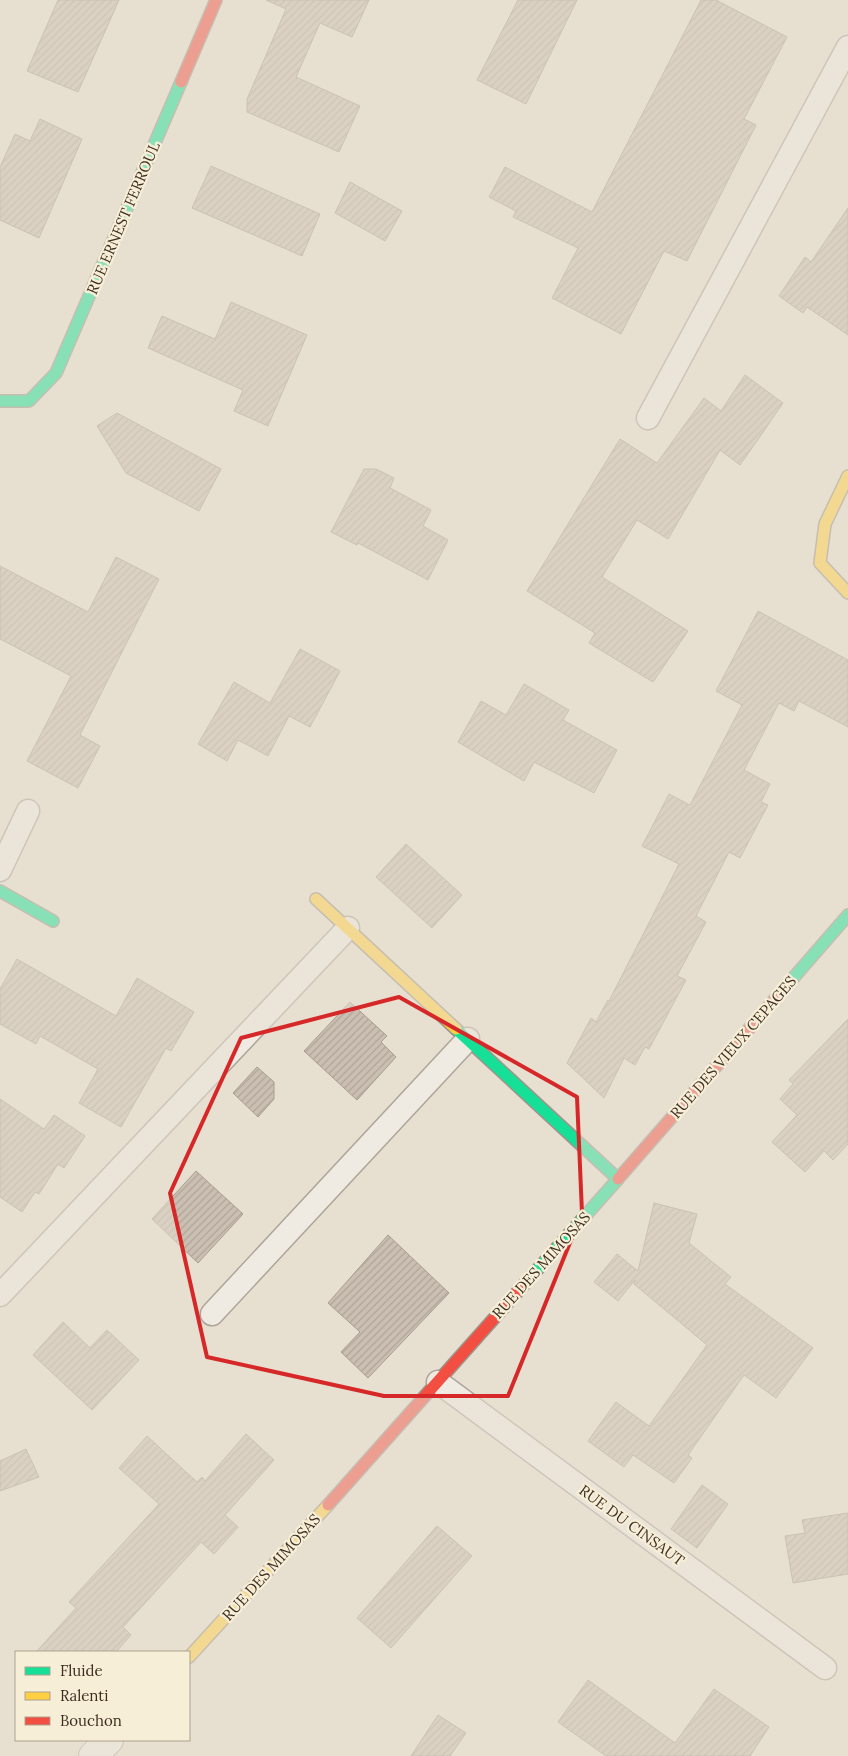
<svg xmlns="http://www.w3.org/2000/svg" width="848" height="1756" font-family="Lora,serif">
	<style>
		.building { fill: url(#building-hatch); stroke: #a89c90 }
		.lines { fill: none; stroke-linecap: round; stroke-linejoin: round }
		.lane-casing { stroke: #ada599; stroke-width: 25 }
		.street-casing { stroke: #ada599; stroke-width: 30 }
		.fast-casing { stroke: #9c958a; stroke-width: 14 }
		.slow-casing { stroke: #9c958a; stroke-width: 14 }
		.jam-casing { stroke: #9c958a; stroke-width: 14 }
		.lane { stroke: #efebe3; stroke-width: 22 }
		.street { stroke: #efebe3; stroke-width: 28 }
		.fast { stroke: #16e098; stroke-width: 11 }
		.slow { stroke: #ffcf43; stroke-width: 11 }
		.jam { stroke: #f24e42; stroke-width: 11 }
		.marked { fill: none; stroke: #d62828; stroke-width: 4; stroke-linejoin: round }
		.labels { text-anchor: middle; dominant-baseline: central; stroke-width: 4.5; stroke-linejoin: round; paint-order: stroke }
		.street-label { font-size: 15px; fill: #3d2e20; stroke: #f7eed8 }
	</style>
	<defs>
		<pattern id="building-hatch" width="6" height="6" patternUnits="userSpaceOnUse" patternTransform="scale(1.25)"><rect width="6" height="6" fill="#cbbfb2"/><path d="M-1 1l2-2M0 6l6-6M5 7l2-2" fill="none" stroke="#afa499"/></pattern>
	</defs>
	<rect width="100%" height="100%" fill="#e7e0d1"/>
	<g class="building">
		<polygon points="58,0 119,0 78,92 27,71"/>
		<polygon points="266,0 369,0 352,37 320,23 296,77 360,106 339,152 247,112 247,99 286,9"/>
		<polygon points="518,0 577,0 526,104 477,80"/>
		<polygon points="701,0 716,0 787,37 744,119 756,125 687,261 664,251 621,334 552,298 578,248 513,217 516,211 489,197 505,167 592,212"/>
		<polygon points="40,119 82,139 39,238 0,220 0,167 15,134 30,141"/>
		<polygon points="211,166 320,214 302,256 192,208"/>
		<polygon points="350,182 402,211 385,241 335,213"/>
		<polygon points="848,208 848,335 807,307 803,313 779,296 805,257 811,262"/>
		<polygon points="231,302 307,335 268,426 234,411 243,390 148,348 162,316 215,339"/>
		<polygon points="745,375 783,403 759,438 740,465 720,450 668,539 637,520 602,577 688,631 653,682 589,643 595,633 527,591 620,439 657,463 704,398 721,411"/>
		<polygon points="117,413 221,469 199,511 126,473 97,426"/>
		<polygon points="364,469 376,469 394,478 390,488 431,510 423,526 448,540 428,580 358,543 357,545 331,532"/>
		<polygon points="116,557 159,579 80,735 100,746 78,788 27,761 71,676 0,639 0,566 88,612"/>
		<polygon points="758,611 848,660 848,727 799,701 794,711 779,703 744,770 770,784 761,802 768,805 740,858 729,852 696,916 706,922 677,976 686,980 649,1049 645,1047 635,1065 624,1058 604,1098 567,1063 591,1018 596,1022 608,1000 609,1001 679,864 642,846 669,794 690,805 742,705 716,691"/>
		<polygon points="300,649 340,671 310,727 289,716 268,756 238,740 227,761 198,744 234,682 270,703"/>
		<polygon points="524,684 569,710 563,720 617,750 594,793 534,762 524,781 458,742 481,701 506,715"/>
		<polygon points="406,844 462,895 432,928 376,877"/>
		<polygon points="17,959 116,1016 137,978 194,1012 171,1051 166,1048 121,1127 79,1103 98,1069 40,1036 36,1044 0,1024 0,989"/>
		<polygon points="350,1002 387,1036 381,1042 396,1057 357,1100 304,1051"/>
		<polygon points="848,1019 848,1144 833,1160 824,1151 805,1172 772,1142 797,1115 780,1099 793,1084 789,1080"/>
		<polygon points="257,1067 274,1082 274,1099 258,1117 233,1093"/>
		<polygon points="0,1099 44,1129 54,1115 85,1136 64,1168 58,1164 39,1194 35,1192 22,1212 0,1197"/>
		<polygon points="196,1171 243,1214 198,1263 152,1219"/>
		<polygon points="654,1203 697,1214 689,1243 731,1277 725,1284 813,1348 776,1398 744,1375 688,1455 692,1458 674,1483 633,1455 624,1467 588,1441 616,1402 649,1426 707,1345 634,1284 635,1280 618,1301 594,1282 617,1254 638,1271"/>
		<polygon points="388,1235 449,1293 368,1378 341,1352 360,1332 328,1303"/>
		<polygon points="63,1322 90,1348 107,1330 139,1360 92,1410 33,1355"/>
		<polygon points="246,1434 274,1460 225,1515 238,1527 214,1554 201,1542 123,1627 131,1635 116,1652 36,1652 76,1608 69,1602 159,1504 119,1468 147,1436 197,1482 202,1477 205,1481"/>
		<polygon points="26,1449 39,1477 0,1491 0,1461"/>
		<polygon points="702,1485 728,1504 697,1548 671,1529"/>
		<polygon points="848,1513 848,1574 793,1583 785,1536 805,1533 802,1520"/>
		<polygon points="437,1526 472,1556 391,1648 357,1618"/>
		<polygon points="588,1680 675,1743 714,1689 769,1727 750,1756 606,1756 558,1722"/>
		<polygon points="438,1715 466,1733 450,1756 411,1756"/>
	</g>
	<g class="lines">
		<g class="lane-casing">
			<g id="lane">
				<polyline points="648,418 848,47"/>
				<polyline points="0,870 28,811"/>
				<polyline points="0,1295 348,928"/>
				<polyline points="212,1314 468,1039"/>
				<polyline points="438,1382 825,1668"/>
			</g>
		</g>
		<g class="street-casing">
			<polyline id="street" points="93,1756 109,1740"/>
		</g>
		<g class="fast-casing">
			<g id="fast">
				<polyline points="0,401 29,401 56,373 181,82"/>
				<polyline points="0,891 53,921"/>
				<polyline points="775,999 848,915"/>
				<polyline points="456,1029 618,1179 521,1288"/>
			</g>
		</g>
		<g class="slow-casing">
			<g id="slow">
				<polyline points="848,476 825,524 820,563 848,593"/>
				<polyline points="316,899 456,1029"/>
				<polyline points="189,1657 328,1505"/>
			</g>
		</g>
		<g class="jam-casing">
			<g id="jam">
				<polyline points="181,82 216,0"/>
				<polyline points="618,1179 775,999"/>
				<polyline points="328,1505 521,1288"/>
			</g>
		</g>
		<use href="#lane" class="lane"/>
		<use href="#street" class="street"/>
		<use href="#fast" class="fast"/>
		<use href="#slow" class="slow"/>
		<use href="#jam" class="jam"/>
	</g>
	<path d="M0 0H848V1756H0ZM399 997 577 1097 582 1213 508 1396H384L207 1357 170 1193 241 1038Z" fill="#e7e0d1" fill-opacity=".55" fill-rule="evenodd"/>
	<path class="marked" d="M399 997 577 1097 582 1213 508 1396H384L207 1357 170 1193 241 1038Z"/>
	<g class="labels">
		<g class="street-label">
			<text transform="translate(123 218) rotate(-67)">RUE ERNEST FERROUL</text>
			<text transform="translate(733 1047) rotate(-49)">RUE DES VIEUX CEPAGES</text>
			<text transform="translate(541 1265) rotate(-48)">RUE DES MIMOSAS</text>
			<text transform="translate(632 1525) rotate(36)">RUE DU CINSAUT</text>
			<text transform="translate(271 1567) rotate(-48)">RUE DES MIMOSAS</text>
		</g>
	</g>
	<rect x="15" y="1651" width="175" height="90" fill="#f7eed8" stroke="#ada18e"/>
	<rect x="25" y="1667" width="25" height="8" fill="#16e098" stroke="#ada18e"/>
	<text x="60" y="1676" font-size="15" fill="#3d2e20">Fluide</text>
	<rect x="25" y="1692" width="25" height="8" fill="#ffcf43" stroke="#ada18e"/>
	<text x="60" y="1701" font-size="15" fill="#3d2e20">Ralenti</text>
	<rect x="25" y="1717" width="25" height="8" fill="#f24e42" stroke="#ada18e"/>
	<text x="60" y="1726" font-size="15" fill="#3d2e20">Bouchon</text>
</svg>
